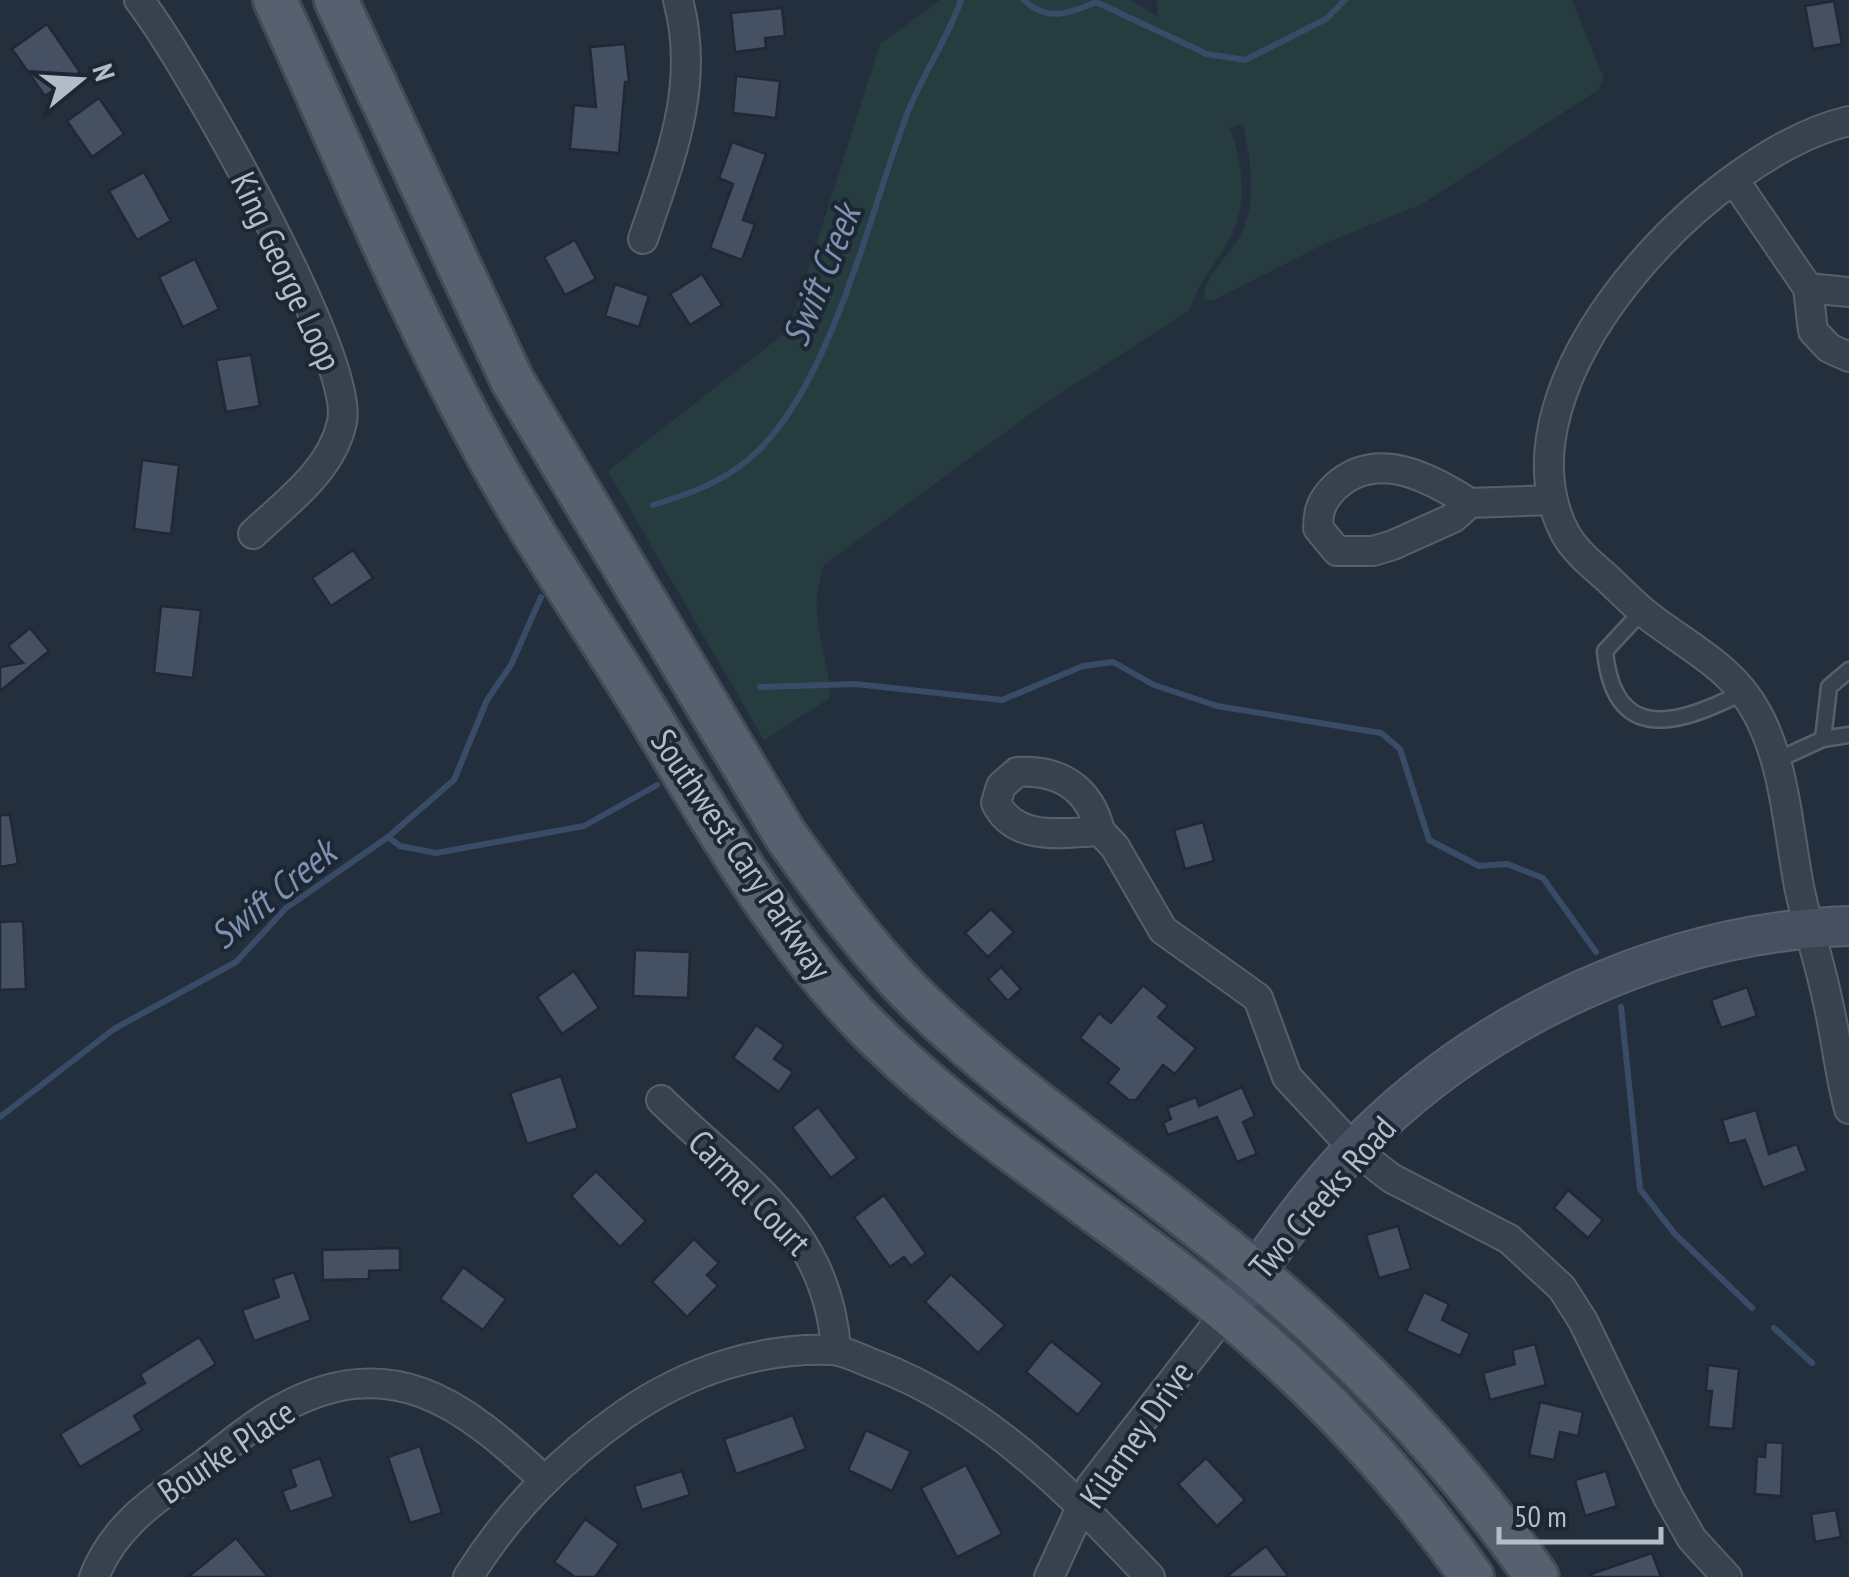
<svg xmlns="http://www.w3.org/2000/svg" width="1849" height="1577" font-family="'PT Sans Narrow',sans-serif">
	<style>
		.green { fill: #263c3f }
		.lines { fill: none; stroke-linecap: round; stroke-linejoin: round }
		.stream { stroke: #394c67; stroke-width: 6 }
		.building { fill: #455162; stroke: #1f2835; stroke-width: 2.5 }
		.lane-casing { stroke: #565f6c; stroke-width: 19 }
		.street-casing { stroke: #565f6c; stroke-width: 32 }
		.secondary-casing { stroke: #565f6c; stroke-width: 42 }
		.primary-casing { stroke: #414a57; stroke-width: 48 }
		.lane { stroke: #38414e; stroke-width: 14 }
		.street { stroke: #38414e; stroke-width: 28 }
		.secondary { stroke: #465061; stroke-width: 38 }
		.primary { stroke: #56606e; stroke-width: 42 }
		.labels { text-anchor: middle; dominant-baseline: central; stroke-width: 8; stroke-linejoin: round; paint-order: stroke }
		.street-label { font-size: 35px; fill: #b4bcc9; stroke: #1d2633 }
		.water-label { font-size: 38px; font-style: italic; fill: #7c92b1; stroke: #1d2633 }
	</style>
	<rect width="100%" height="100%" fill="#242f3e"/>
	<path class="green" d="M940 0H1131L1158 17 1157 0H1572L1604 78 1598 90 1422 204 1330 241 1214 300H1204C1204 271 1231 257 1242 232 1258 196 1250 161 1243 124L1230 128C1243 165 1249 205 1228 242 1214 266 1198 282 1190 310L1041 406 824 565C805 622 829 646 830 698L764 740 608 471 789 330 880 44Z"/>
	<g class="lines">
		<g class="stream">
			<path d="M1024 0C1046 22 1069 14 1096 2L1207 54 1245 60 1326 19 1345 0"/>
			<path d="M653 505C688 494 719 484 748 460 830 392 869 214 906 117 921 76 947 41 961 0"/>
			<polyline points="760,687 855,684 1002,700 1083,666 1113,662 1154,685 1217,706 1381,733 1400,749 1429,840 1479,866 1507,864 1543,878 1596,952"/>
			<polyline points="388,837 400,846 436,853 584,826 657,785"/>
			<polyline points="1621,1007 1640,1189 1674,1233 1752,1308"/>
			<polyline points="0,1117 114,1029 236,962 286,908 388,837 454,780 487,700 511,665 541,597"/>
			<polyline points="1774,1328 1812,1363"/>
		</g>
	</g>
	<g class="building">
		<polygon points="1834,1 1842,44 1813,49 1805,6"/>
		<polygon points="782,8 785,36 765,38 766,48 735,52 731,13"/>
		<polygon points="47,24 80,72 45,96 12,49"/>
		<polygon points="625,44 629,82 625,82 619,153 570,149 574,105 596,107 590,47"/>
		<polygon points="736,76 780,81 776,118 733,113"/>
		<polygon points="99,98 124,134 92,157 67,121"/>
		<polygon points="732,142 766,154 743,220 755,224 742,260 710,248 733,184 719,178"/>
		<polygon points="144,172 171,221 137,240 109,191"/>
		<polygon points="575,240 596,279 565,295 544,257"/>
		<polygon points="195,259 219,309 183,327 159,277"/>
		<polygon points="702,274 722,305 690,325 670,294"/>
		<polygon points="615,284 649,296 639,327 605,316"/>
		<polygon points="251,355 260,406 226,412 216,360"/>
		<polygon points="142,460 179,465 171,534 134,529"/>
		<polygon points="353,550 373,578 331,606 312,578"/>
		<polygon points="161,606 201,610 193,678 154,673"/>
		<polygon points="30,628 49,651 0,691 0,667 23,663 8,646"/>
		<polygon points="0,815 10,815 18,864 0,867"/>
		<polygon points="1203,822 1214,861 1185,869 1174,830"/>
		<polygon points="991,909 1014,932 988,957 965,933"/>
		<polygon points="23,921 26,989 0,990 0,922"/>
		<polygon points="635,950 690,952 688,998 633,996"/>
		<polygon points="1001,967 1021,989 1008,1001 988,979"/>
		<polygon points="574,971 599,1008 562,1034 537,997"/>
		<polygon points="1143,985 1168,1006 1158,1017 1196,1048 1175,1074 1163,1065 1136,1100 1129,1100 1108,1083 1119,1069 1080,1038 1099,1013 1111,1023"/>
		<polygon points="1747,987 1757,1016 1721,1028 1711,1000"/>
		<polygon points="756,1025 784,1045 774,1059 793,1072 779,1092 733,1058"/>
		<polygon points="561,1076 578,1128 527,1144 510,1093"/>
		<polygon points="1242,1087 1255,1116 1243,1122 1257,1154 1237,1162 1217,1117 1168,1135 1163,1123 1171,1119 1167,1108 1196,1097 1199,1106"/>
		<polygon points="818,1107 857,1158 831,1178 792,1127"/>
		<polygon points="1756,1110 1769,1154 1797,1144 1807,1171 1763,1188 1745,1140 1729,1144 1722,1120"/>
		<polygon points="596,1171 646,1221 620,1247 571,1196"/>
		<polygon points="1568,1190 1603,1220 1588,1238 1554,1208"/>
		<polygon points="884,1195 926,1254 911,1266 904,1257 890,1267 854,1217"/>
		<polygon points="1398,1226 1411,1269 1379,1278 1366,1235"/>
		<polygon points="694,1239 719,1263 707,1275 718,1286 687,1317 652,1282"/>
		<polygon points="400,1248 400,1270 369,1271 369,1279 323,1280 322,1250"/>
		<polygon points="463,1267 506,1299 483,1330 440,1299"/>
		<polygon points="294,1272 311,1320 254,1341 242,1310 279,1297 273,1279"/>
		<polygon points="951,1274 1005,1325 978,1353 925,1302"/>
		<polygon points="1424,1292 1449,1304 1442,1320 1470,1334 1460,1356 1406,1331"/>
		<polygon points="199,1337 216,1364 134,1416 142,1430 80,1467 60,1434 145,1383 140,1374"/>
		<polygon points="1051,1341 1103,1383 1078,1415 1026,1372"/>
		<polygon points="1535,1344 1546,1385 1490,1400 1483,1373 1515,1364 1512,1350"/>
		<polygon points="1708,1365 1739,1369 1733,1429 1708,1427 1712,1391 1706,1391"/>
		<polygon points="1540,1402 1583,1412 1578,1436 1560,1432 1554,1460 1529,1455"/>
		<polygon points="793,1415 806,1449 736,1474 724,1439"/>
		<polygon points="866,1430 911,1451 892,1491 848,1470"/>
		<polygon points="1766,1442 1783,1443 1781,1496 1755,1494 1757,1456 1765,1457"/>
		<polygon points="420,1446 442,1513 410,1523 388,1457"/>
		<polygon points="320,1458 334,1497 290,1512 282,1491 296,1486 290,1469"/>
		<polygon points="1206,1458 1245,1500 1217,1526 1178,1484"/>
		<polygon points="966,1465 1002,1534 957,1557 921,1488"/>
		<polygon points="682,1471 690,1495 642,1510 634,1486"/>
		<polygon points="1606,1471 1617,1506 1585,1516 1575,1480"/>
		<polygon points="1836,1510 1841,1537 1815,1542 1811,1514"/>
		<polygon points="585,1519 619,1544 595,1577 575,1577 554,1562"/>
		<polygon points="236,1538 268,1577 188,1577"/>
		<polygon points="1266,1546 1289,1577 1226,1577"/>
		<polygon points="1652,1553 1661,1577 1592,1577 1591,1574"/>
	</g>
	<g class="lines">
		<g class="lane-casing">
			<g id="lane">
				<path d="M1643 610 1605 651C1614 746 1681 724 1741 693"/>
				<polyline points="1823,739 1829,687 1849,670"/>
				<polyline points="1775,761 1823,739 1849,735"/>
			</g>
		</g>
		<g class="street-casing">
			<g id="street">
				<path d="M139 0C185 59 356 359 342 422 332 470 287 502 253 534"/>
				<path d="M1849 121C1711 153 1487 383 1565 533 1574 550 1592 565 1606 577 1621 591 1635 606 1651 618 1689 647 1733 668 1757 713 1784 762 1788 826 1798 881 1805 920 1819 959 1827 998 1836 1035 1839 1072 1849 1109"/>
				<polyline points="1734,180 1808,288 1813,331 1829,348 1849,357"/>
				<path d="M643 239C670 159 701 85 678 0"/>
				<polyline points="1808,288 1849,292"/>
				<path d="M1470 503C1430 478 1377 448 1335 487 1322 500 1318 510 1318 528L1337 551H1373L1393 545 1453 518 1470 503 1552 500"/>
				<path d="M1100 831C1090 789 1060 769 1017 772L1001 786 996 803C1015 842 1064 833 1100 831L1115 847 1163 930 1258 998 1287 1077 1354 1149 1391 1178 1509 1239 1562 1288 1583 1321 1668 1497 1692 1539 1727 1577"/>
				<path d="M661 1100C742 1180 828 1226 836 1350"/>
				<path d="M94 1577C115 1523 159 1497 204 1464 228 1446 253 1424 279 1410 390 1348 462 1403 543 1479"/>
				<path d="M468 1577C510 1510 561 1459 625 1414 686 1372 758 1347 833 1350 846 1351 862 1360 876 1365 987 1407 1069 1492 1150 1577"/>
				<polyline points="1049,1577 1091,1486 1234,1302"/>
			</g>
		</g>
		<g class="secondary-casing">
			<path id="secondary" d="M1237 1299C1273 1248 1310 1194 1354 1149 1480 1018 1667 932 1849 926"/>
		</g>
		<g class="primary-casing">
			<g id="primary">
				<path d="M275 0C341 144 400 291 475 431 526 529 591 621 649 716 715 824 779 938 869 1029 969 1129 1092 1204 1202 1292 1305 1374 1396 1469 1472 1577"/>
				<path d="M336 0 512 380 786 836C828 895 872 956 924 1006 1019 1097 1130 1170 1231 1253 1347 1347 1451 1455 1537 1577"/>
			</g>
		</g>
		<use href="#lane" class="lane"/>
		<use href="#street" class="street"/>
		<use href="#secondary" class="secondary"/>
		<use href="#primary" class="primary"/>
	</g>
	<g class="labels">
		<g class="street-label">
			<text transform="translate(287 271) rotate(65)">King George Loop</text>
			<text transform="translate(742 854) rotate(56)">Southwest Cary Parkway</text>
			<text transform="translate(750 1192) rotate(46)">Carmel Court</text>
			<text transform="translate(1322 1197) rotate(-49)">Two Creeks Road</text>
			<text transform="translate(1136 1434) rotate(-55)">Kilarney Drive</text>
			<text transform="translate(226 1451) rotate(-34)">Bourke Place</text>
		</g>
		<g class="water-label">
			<text transform="translate(820 275) rotate(-68)">Swift Creek</text>
			<text transform="translate(272 893) rotate(-39)">Swift Creek</text>
		</g>
	</g>
	<g transform="translate(80 80) rotate(72)" stroke="#1d2633" stroke-width="8" paint-order="stroke">
	<path d="M0-8L18 38L0 25L-18 38Z" fill="#b4bcc9"/>
	<text y="-15" font-size="28" font-weight="bold" text-anchor="middle" fill="#b4bcc9">N</text>
	</g>
	<path d="M1499 1527v15h162v-15" fill="none" stroke="#b4bcc9" stroke-width="5"/>
	<text x="1514" y="1527" font-size="30" fill="#b4bcc9" stroke="#1d2633" stroke-width="8" paint-order="stroke">50 m</text>
</svg>
